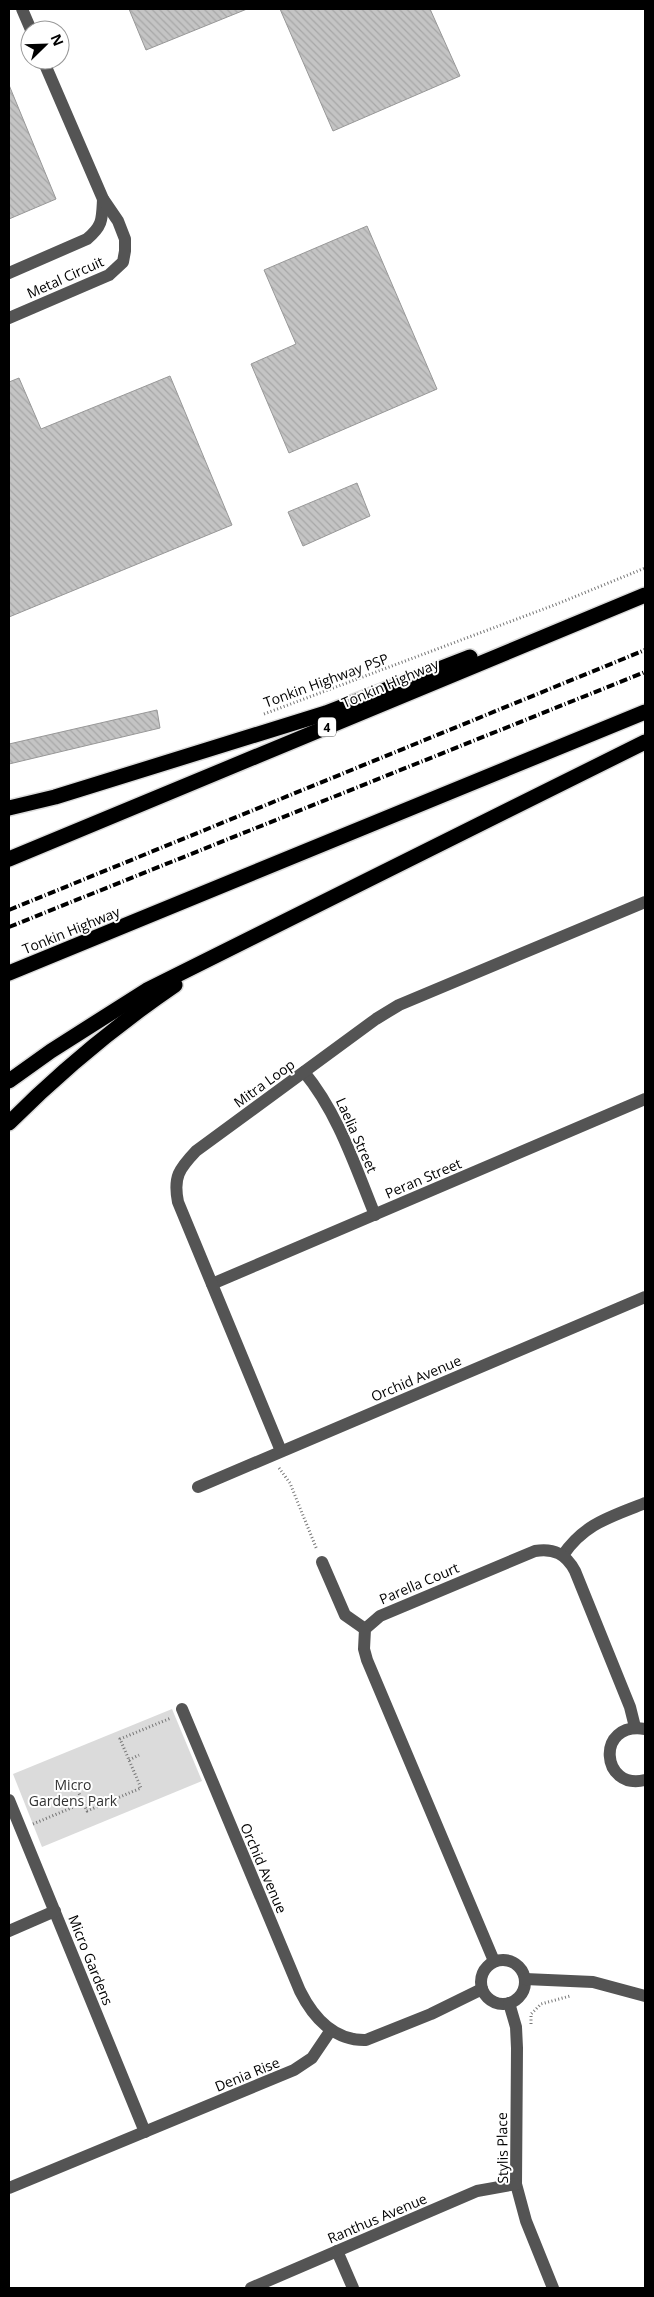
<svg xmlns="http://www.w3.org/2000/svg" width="654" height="2297" font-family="'Open Sans',sans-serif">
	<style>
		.park { fill: #dbdbdb }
		.building { fill: url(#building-back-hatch); stroke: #989898 }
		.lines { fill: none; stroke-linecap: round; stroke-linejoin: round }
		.highway-casing { stroke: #dbdbdb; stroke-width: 18 }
		.path { stroke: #767676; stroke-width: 3; stroke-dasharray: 1 2.5; stroke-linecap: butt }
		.minor { stroke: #545454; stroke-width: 12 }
		.highway { stroke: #000; stroke-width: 15 }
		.rail { stroke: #000; stroke-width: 4; stroke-dasharray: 8 2.5 1 2.5; stroke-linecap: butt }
		.labels { text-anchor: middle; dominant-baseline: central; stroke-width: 4; stroke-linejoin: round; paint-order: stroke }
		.shield { fill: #fff; stroke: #4c4c4c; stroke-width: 1 }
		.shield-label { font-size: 12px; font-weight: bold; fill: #000 }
		.street-label { font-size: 14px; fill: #000; stroke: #fff }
		.park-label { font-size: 14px; fill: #323232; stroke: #fff }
	</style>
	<defs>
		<pattern id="building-back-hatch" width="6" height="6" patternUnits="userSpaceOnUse" patternTransform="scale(1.25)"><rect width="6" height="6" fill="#c4c4c4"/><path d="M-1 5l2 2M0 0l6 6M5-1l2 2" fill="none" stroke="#a7a7a7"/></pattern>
	</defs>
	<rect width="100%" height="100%" fill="#fff"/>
	<polygon class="park" points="172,1709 202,1781 42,1847 13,1774"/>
	<g class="building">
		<polygon points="129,9 247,9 146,50"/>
		<polygon points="280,9 430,9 460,76 333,131"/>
		<polygon points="9,85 56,199 9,219"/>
		<polygon points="367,226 437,389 289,453 251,364 296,344 264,270"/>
		<polygon points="170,376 232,525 9,617 9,382 19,378 41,429"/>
		<polygon points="357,483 370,516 303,546 288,512"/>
		<polygon points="157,710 160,728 9,764 9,744"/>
	</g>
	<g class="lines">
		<g class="highway-casing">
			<g id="highway">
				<polyline points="9,808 55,797 326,713 470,657"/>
				<polyline points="9,859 645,595"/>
				<polyline points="9,973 645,712"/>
				<polyline points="9,1081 51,1051 147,990 645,742"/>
				<path d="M9 1123C60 1072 115 1026 175 985"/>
			</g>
		</g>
		<g class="path">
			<polyline points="264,714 557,604 645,568"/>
			<polyline points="279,1468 290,1483 317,1550"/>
			<polyline points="129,1760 139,1755"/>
			<polyline points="75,1784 83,1803"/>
			<polyline points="33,1824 83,1803 87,1811 141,1788 120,1739 171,1718"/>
			<polyline points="531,2024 531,2014 541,2004 570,1996"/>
		</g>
		<g class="minor">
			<polyline points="22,9 31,30"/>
			<path d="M9 273 87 239C103 226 102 219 103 199"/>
			<polyline points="9,318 109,275 123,262 125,251 125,239 118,221 103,199 43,60"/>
			<path d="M304 1072C338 1113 355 1166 375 1215"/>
			<polyline points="212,1284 645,1099"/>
			<path d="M281 1451 178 1202C173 1177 179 1169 196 1151L376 1019 399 1005 645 902"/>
			<polyline points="198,1487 645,1297"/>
			<path d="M563 1555C585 1523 611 1517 645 1503"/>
			<polyline points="322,1562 345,1615 365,1629"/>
			<path d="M182 1709 300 1991C313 2017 334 2041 366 2040L431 2014 482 1989"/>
			<path d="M645 1729C595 1721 601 1791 645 1780"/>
			<polyline points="9,1800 145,2132"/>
			<polyline points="9,1931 55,1911"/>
			<circle cx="503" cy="1982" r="22"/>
			<path d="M494 1961 367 1660 364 1649 365 1629 380 1616 535 1551C554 1548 566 1554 575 1571L630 1707 635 1727"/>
			<polyline points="525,1979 593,1982 645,1996"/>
			<polyline points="509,2003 516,2027 517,2048 516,2184 526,2221 553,2288"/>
			<polyline points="9,2188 294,2070 312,2058 331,2030"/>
			<polyline points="337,2251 353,2288"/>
			<polyline points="251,2288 477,2191 516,2184"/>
		</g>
		<use href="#highway" class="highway"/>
		<g class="rail">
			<polyline points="9,910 645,650"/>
			<polyline points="9,927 645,672"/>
		</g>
	</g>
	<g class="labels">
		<rect class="shield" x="318" y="717.5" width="18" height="19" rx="4"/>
		<g class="shield-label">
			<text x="327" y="727">4</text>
		</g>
		<g class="street-label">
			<text transform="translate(65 277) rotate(-24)">Metal Circuit</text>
			<text transform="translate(326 680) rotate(-20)">Tonkin Highway PSP</text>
			<text transform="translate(390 683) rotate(-23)">Tonkin Highway</text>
			<text transform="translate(71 930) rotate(-22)">Tonkin Highway</text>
			<text transform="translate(264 1083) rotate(-36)">Mitra Loop</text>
			<text transform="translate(357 1135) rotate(66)">Laelia Street</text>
			<text transform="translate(423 1178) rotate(-23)">Peran Street</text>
			<text transform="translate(416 1378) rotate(-23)">Orchid Avenue</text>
			<text transform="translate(419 1583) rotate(-23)">Parella Court</text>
			<text transform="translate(264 1868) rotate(67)">Orchid Avenue</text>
			<text transform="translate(91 1960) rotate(68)">Micro Gardens</text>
			<text transform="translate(247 2074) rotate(-22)">Denia Rise</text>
			<text transform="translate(502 2148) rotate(-91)">Stylis Place</text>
			<text transform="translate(377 2218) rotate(-23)">Ranthus Avenue</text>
		</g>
		<g class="park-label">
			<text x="73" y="1784">Micro<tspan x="73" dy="16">Gardens Park</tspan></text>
		</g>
	</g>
	<rect width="654" height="2297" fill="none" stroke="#000000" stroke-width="20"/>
	<g transform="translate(45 45) rotate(67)"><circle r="24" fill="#ffffff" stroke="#999999"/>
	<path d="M0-4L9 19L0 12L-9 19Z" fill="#000000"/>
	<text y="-8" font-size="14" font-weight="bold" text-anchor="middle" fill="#000000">N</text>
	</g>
</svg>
